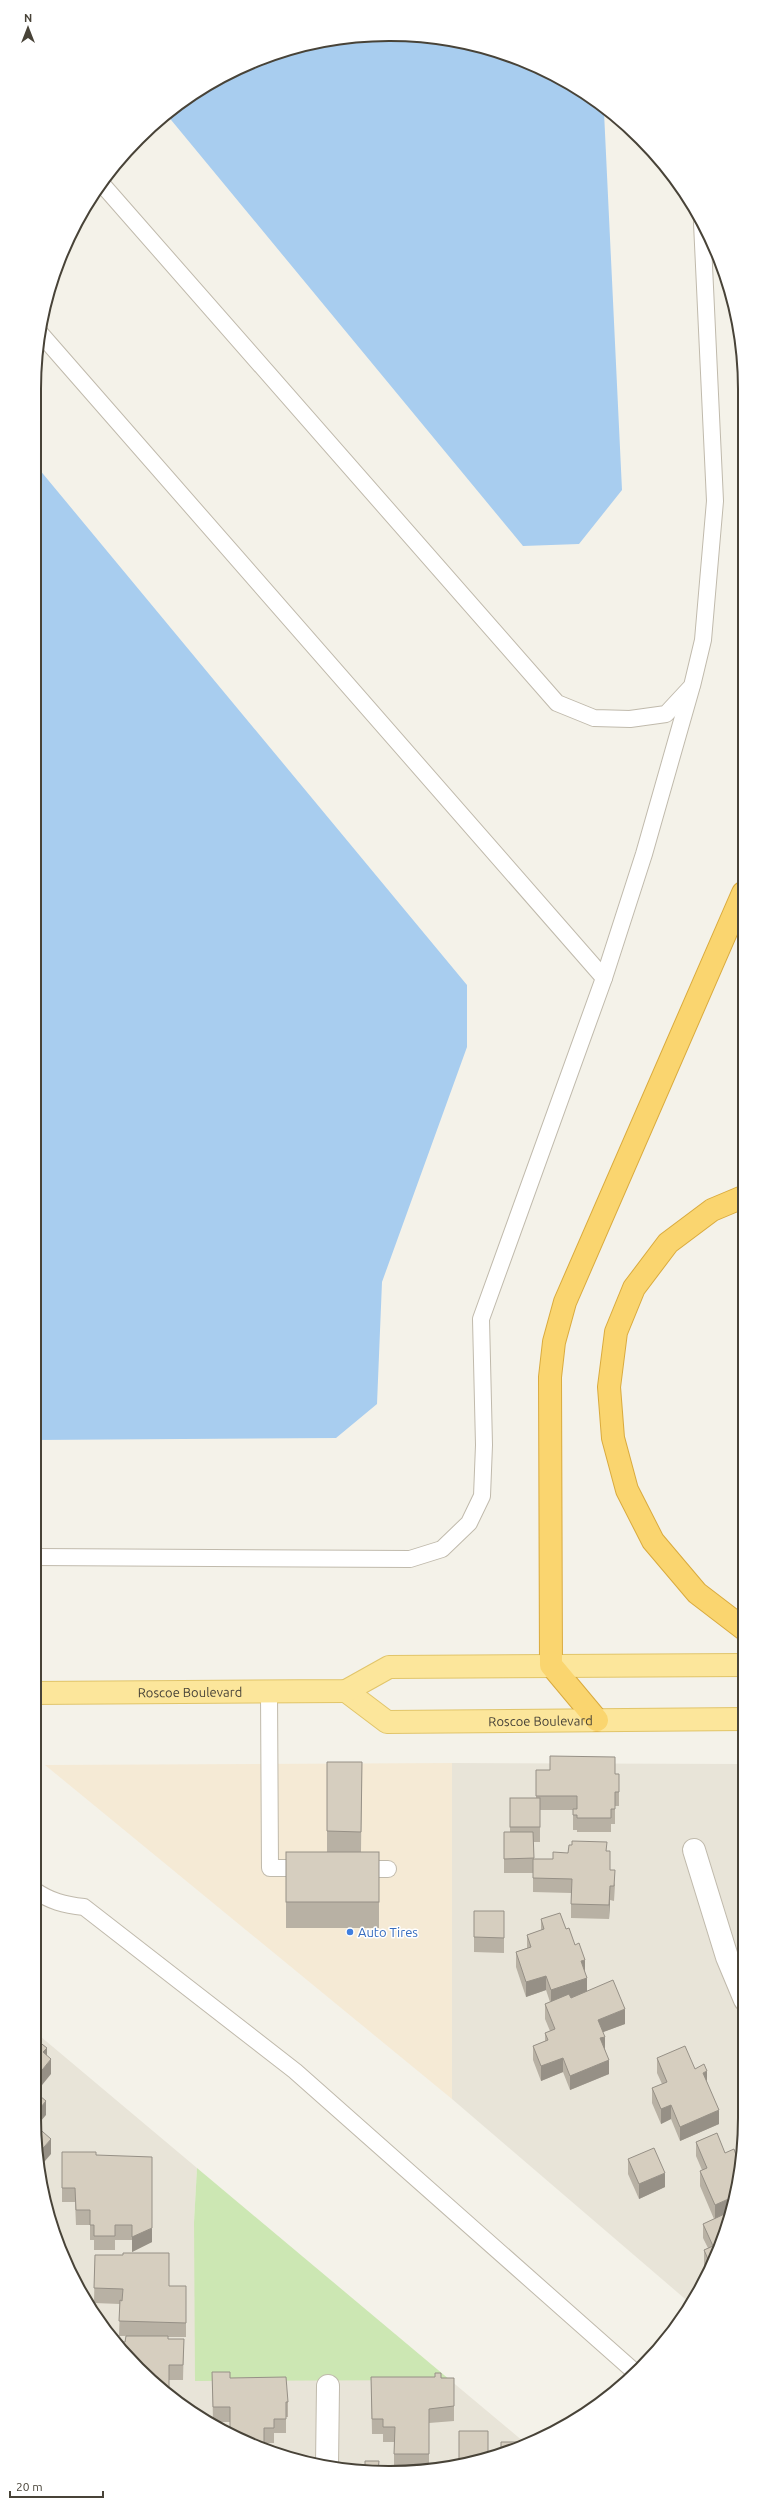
<svg xmlns="http://www.w3.org/2000/svg" width="779" height="2507" font-family="Ubuntu,sans-serif">
	<style>
		.residential { fill: #e8e4d8 }
		.commercial { fill: #f5ead5 }
		.green { fill: #cce7b3 }
		.water { fill: #a8cdef }
		.lines { fill: none; stroke-linecap: round; stroke-linejoin: round }
		.service-casing { stroke: #c0baac; stroke-width: 18 }
		.minor-casing { stroke: #c0baac; stroke-width: 24 }
		.primary-casing { stroke: #e1c56a; stroke-width: 24 }
		.motorway-casing { stroke: #daab3e; stroke-width: 24 }
		.service { stroke: #fff; stroke-width: 16 }
		.minor { stroke: #fff; stroke-width: 22 }
		.primary { stroke: #fce69b; stroke-width: 22 }
		.motorway { stroke: #fad56f; stroke-width: 22 }
		.wall { fill: #b8b1a4 }
		.shaded-wall { fill: #969086 }
		.building { fill: #d6cebf; stroke: #969086 }
		.shop-dot { fill: #3f7fe0; stroke: #fff; stroke-width: 1.5 }
		.labels { text-anchor: middle; dominant-baseline: central; stroke-width: 3; stroke-linejoin: round; paint-order: stroke }
		.street-label { font-size: 13px; fill: #484338; stroke: #fff }
		.shop-label { font-size: 13px; fill: #366cbe; stroke: #fff; text-anchor: start }
		.rim { fill: none; stroke: #484338; stroke-width: 2 }
	</style>
	<rect width="100%" height="100%" fill="#f4f2e9"/>
	<g class="residential">
		<polygon points="452,1763 744,1764 745,2117 738,2187 718,2254 691,2304 452,2099"/>
		<polygon points="34,2031 197,2168 194,2222 450,2380 524,2442 481,2461 413,2472 343,2470 232,2436 173,2400 122,2352 61,2253 41,2187 34,2117"/>
	</g>
	<polygon class="commercial" points="452,1763 452,2099 45,1765"/>
	<polygon class="green" points="197,2168 450,2380 195,2381 194,2222"/>
	<g class="water">
		<path d="M390 34 459 41 567 82 604 112 622 490 579 544 523 546 167 115C211 78 264 53 320 41 342 36 367 36 390 34Z"/>
		<polygon points="34,463 467,985 467,1047 382,1282 377,1404 336,1438 34,1440"/>
	</g>
	<g class="lines">
		<g class="service-casing">
			<g id="service">
				<polyline points="101,183 557,703 594,718 630,719 666,714 692,686 703,640 715,501 702,223"/>
				<polyline points="604,978 644,854 691,689"/>
				<polyline points="34,1557 410,1559 442,1549 469,1523 482,1496 484,1445 481,1319 604,978 40,333"/>
				<polyline points="269,1692 270,1868 306,1868"/>
				<polyline points="357,1869 388,1869"/>
				<path d="M34 1890C50 1901 64 1905 84 1907L295 2071 636 2373"/>
			</g>
		</g>
		<g class="minor-casing">
			<g id="minor">
				<polyline points="694,1850 727,1957 745,2000"/>
				<polyline points="327,2465 328,2386"/>
			</g>
		</g>
		<g class="primary-casing">
			<g id="primary">
				<path id="s1" d="M346 1691 387 1722 744 1719"/>
				<path id="s2" d="M34 1693 346 1691 389 1667 744 1665"/>
			</g>
		</g>
		<g class="motorway-casing">
			<g id="motorway">
				<polyline points="743,1197 712,1210 668,1243 634,1288 616,1332 609,1387 613,1438 627,1490 653,1541 697,1593 744,1629"/>
				<polyline points="597,1720 551,1665 550,1377 554,1342 565,1302 743,893"/>
			</g>
		</g>
		<use href="#service" class="service"/>
		<use href="#minor" class="minor"/>
		<use href="#primary" class="primary"/>
		<use href="#motorway" class="motorway"/>
	</g>
	<g class="wall">
		<polygon points="327,1762 362,1762 361,1852 379,1852 379,1928 286,1928 286,1852 327,1852"/>
		<polygon points="536,1770 619,1774 619,1806 615,1806 615,1824 611,1824 611,1832 577,1832 577,1830 573,1830 573,1810 540,1810 540,1842 533,1842 534,1859 553,1859 568,1853 607,1851 610,1870 615,1885 614,1901 610,1900 609,1919 571,1918 571,1893 533,1892 533,1873 504,1873 504,1832 510,1832 510,1798 536,1798"/>
		<polygon points="474,1911 504,1911 504,1953 474,1952"/>
		<polygon points="541,1919 566,1929 585,1973 587,1991 625,2024 603,2032 605,2049 609,2074 570,2090 563,2072 541,2081 533,2060 533,2046 545,2041 545,2033 550,2031 545,2019 545,2004 550,2002 546,1990 526,1997 516,1967 516,1952 527,1948 527,1935 541,1930"/>
		<polygon points="657,2058 695,2069 707,2082 719,2124 680,2141 671,2119 661,2124 652,2103 652,2088 662,2084 657,2073"/>
		<polygon points="717,2133 718,2254 708,2273 704,2265 704,2250 708,2248 703,2238 703,2224 714,2219 700,2186 700,2171 702,2170 696,2156 696,2142"/>
		<polygon points="62,2152 96,2155 152,2242 132,2252 132,2240 115,2240 115,2250 94,2250 94,2240 90,2240 90,2225 76,2225 75,2202 62,2202"/>
		<polygon points="628,2159 665,2187 639,2199 628,2174"/>
		<polygon points="95,2255 169,2286 186,2301 186,2337 168,2337 168,2339 184,2339 183,2380 169,2380 125,2342 126,2336 119,2336 120,2304 94,2303"/>
		<polygon points="212,2372 230,2378 288,2402 288,2417 286,2417 286,2433 274,2433 274,2443 264,2443 230,2422 213,2422"/>
		<polygon points="371,2377 454,2378 454,2421 429,2423 429,2469 394,2469 394,2442 383,2442 383,2434 372,2434"/>
		<polygon points="459,2431 481,2461 459,2465"/>
	</g>
	<g class="shaded-wall">
		<polygon points="610,1886 610,1900 609,1919 609,1905"/>
		<polygon points="585,1960 585,1974 581,1961"/>
		<polygon points="546,1976 546,1990 526,1997 526,1982"/>
		<polygon points="587,1978 587,1992 551,2005 551,1990"/>
		<polygon points="625,2009 625,2024 598,2034 598,2020"/>
		<polygon points="40,2023 40,2038 34,2045 34,2030"/>
		<polygon points="605,2037 605,2052 600,2038"/>
		<polygon points="47,2048 47,2063 43,2052"/>
		<polygon points="563,2058 563,2072 541,2081 541,2066"/>
		<polygon points="51,2059 51,2074 34,2095 34,2080"/>
		<polygon points="609,2060 609,2074 570,2090 570,2076"/>
		<polygon points="707,2071 707,2086 703,2073"/>
		<polygon points="46,2101 46,2115 35,2128 34,2115"/>
		<polygon points="671,2105 671,2119 661,2124 661,2109"/>
		<polygon points="719,2110 719,2124 680,2141 680,2127"/>
		<polygon points="51,2139 51,2154 39,2168 38,2154"/>
		<polygon points="665,2173 665,2187 639,2199 639,2184"/>
		<polygon points="735,2196 730,2213 715,2220 715,2205"/>
		<polygon points="152,2228 152,2242 132,2252 132,2237"/>
	</g>
	<g class="building">
		<polygon points="550,1756 615,1757 615,1774 619,1774 619,1792 615,1792 615,1809 611,1809 611,1818 577,1818 577,1815 573,1815 573,1809 577,1809 577,1796 536,1796 536,1770 550,1770"/>
		<polygon points="327,1762 362,1762 361,1832 327,1831"/>
		<rect x="510" y="1798" width="30" height="29"/>
		<polygon points="504,1832 533,1832 534,1858 504,1859"/>
		<polygon points="572,1841 607,1842 606,1851 610,1851 610,1870 615,1870 614,1886 610,1886 609,1905 571,1904 572,1879 533,1878 533,1859 553,1859 553,1852 568,1853 569,1845 572,1845"/>
		<rect x="286" y="1852" width="93" height="50"/>
		<polygon points="474,1911 504,1911 504,1938 474,1937"/>
		<polygon points="560,1913 566,1929 569,1928 575,1945 579,1943 585,1960 581,1961 587,1978 551,1990 546,1976 526,1982 516,1952 531,1947 527,1935 544,1929 541,1919"/>
		<polygon points="613,1980 625,2009 598,2020 605,2037 600,2038 609,2060 570,2076 563,2058 541,2066 533,2046 548,2040 545,2033 555,2029 545,2004 569,1994 571,1998"/>
		<polygon points="34,2018 40,2023 34,2030"/>
		<polygon points="38,2041 47,2048 43,2052 51,2059 34,2080 34,2045"/>
		<polygon points="685,2046 695,2069 704,2064 707,2071 703,2073 719,2110 680,2127 671,2105 661,2109 652,2088 667,2082 657,2058"/>
		<polygon points="34,2091 46,2101 34,2115"/>
		<polygon points="35,2125 51,2139 38,2154"/>
		<polygon points="717,2133 725,2153 734,2149 736,2155 742,2153 738,2187 735,2196 715,2205 700,2171 707,2168 696,2142"/>
		<polygon points="654,2148 665,2173 639,2184 628,2159"/>
		<polygon points="62,2152 96,2152 96,2155 152,2157 152,2228 132,2237 132,2225 115,2225 115,2236 94,2236 94,2225 90,2225 90,2210 76,2210 75,2188 62,2188"/>
		<polygon points="731,2211 718,2254 711,2266 704,2250 713,2246 703,2224"/>
		<polygon points="123,2253 169,2253 169,2286 186,2286 186,2323 119,2321 120,2300 122,2301 123,2289 94,2288 95,2255 123,2255"/>
		<polygon points="126,2336 168,2336 168,2339 184,2339 183,2365 169,2365 169,2396 122,2352 116,2342 125,2342"/>
		<polygon points="212,2372 230,2372 230,2378 286,2377 288,2402 286,2402 286,2419 274,2419 274,2428 264,2428 264,2446 232,2436 230,2435 230,2407 213,2407"/>
		<polygon points="435,2373 441,2373 441,2378 454,2378 454,2406 429,2409 429,2454 394,2454 395,2427 383,2427 383,2419 372,2419 371,2377 435,2377"/>
		<polygon points="459,2431 488,2431 488,2458 480,2461 459,2461"/>
		<polygon points="501,2442 523,2442 501,2452"/>
		<polygon points="365,2461 379,2461 378,2471 365,2471"/>
	</g>
	<circle class="shop-dot" cx="350" cy="1932" r="4"/>
	<g class="labels">
		<g class="street-label">
			<text stroke="none"><textPath href="#s2" startOffset="156">Roscoe Boulevard</textPath></text>
			<text stroke="none"><textPath href="#s1" startOffset="205">Roscoe Boulevard</textPath></text>
		</g>
		<g class="shop-label">
			<text x="358" y="1932">Auto Tires</text>
		</g>
	</g>
	<path d="M0 0H779V2507H0ZM389 41H390A348 348 0 0 1 738 389V2118A348 348 0 0 1 390 2466H389A348 348 0 0 1 41 2118V389A348 348 0 0 1 389 41Z" fill="#fff" fill-rule="evenodd"/>
	<path class="rim" d="M389 41H390A348 348 0 0 1 738 389V2118A348 348 0 0 1 390 2466H389A348 348 0 0 1 41 2118V389A348 348 0 0 1 389 41Z"/>
	<g transform="translate(28 28)" stroke="#ffffff" stroke-width="3" paint-order="stroke">
	<path d="M0-3L7 15L0 10L-7 15Z" fill="#484338"/>
	<text y="-6" font-size="11" font-weight="bold" text-anchor="middle" fill="#484338">N</text>
	</g>
	<path d="M10 2491v6h93v-6" fill="none" stroke="#484338" stroke-width="2"/>
	<text x="16" y="2491" font-size="12" fill="#484338" stroke="#ffffff" stroke-width="3" paint-order="stroke">20 m</text>
</svg>
